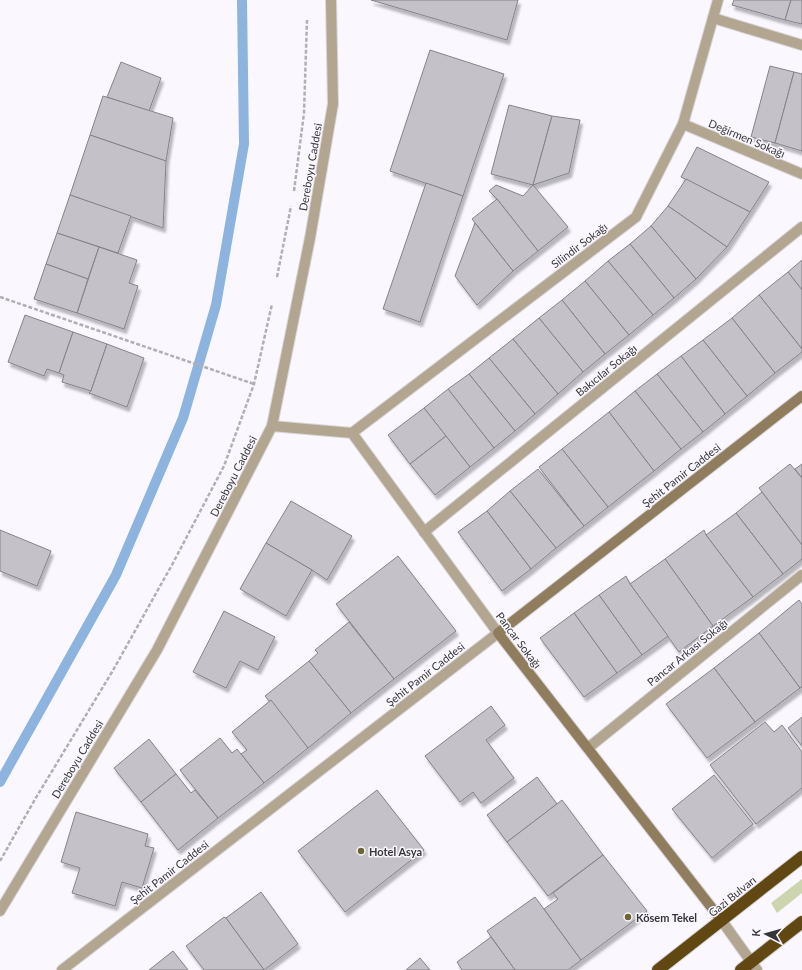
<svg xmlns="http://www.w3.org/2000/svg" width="802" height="970" font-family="Lato,sans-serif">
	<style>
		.green { fill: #cdd5ae }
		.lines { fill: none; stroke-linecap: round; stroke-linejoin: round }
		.stream { stroke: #8db4df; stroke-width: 10 }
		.building { fill: #c4c2c8; stroke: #848388; filter: url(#shadow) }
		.street-casing { stroke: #d7d5da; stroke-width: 12 }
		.secondary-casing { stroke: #d7d5da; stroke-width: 12 }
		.highway-casing { stroke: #d7d5da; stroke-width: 14 }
		.path { stroke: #b0afb3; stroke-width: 2.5; stroke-dasharray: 4 2; stroke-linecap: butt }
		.street { stroke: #b2a690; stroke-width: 10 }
		.secondary { stroke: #907d5d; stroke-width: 10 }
		.highway { stroke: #614813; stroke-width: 12 }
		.poi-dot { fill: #6c6633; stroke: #faf8fe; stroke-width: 1.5 }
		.labels { text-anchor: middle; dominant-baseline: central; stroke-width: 3; stroke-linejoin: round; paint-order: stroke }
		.street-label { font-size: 11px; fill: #363638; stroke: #faf8fe }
		.poi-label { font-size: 11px; font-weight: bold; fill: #363638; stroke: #faf8fe; text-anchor: start }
	</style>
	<defs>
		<filter id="shadow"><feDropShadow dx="2.5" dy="4.5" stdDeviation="1" flood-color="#0004"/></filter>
	</defs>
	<rect width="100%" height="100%" fill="#faf8fe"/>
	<polygon class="green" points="802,879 802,893 777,913 771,903"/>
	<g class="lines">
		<polyline class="stream" points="0,782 116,575 183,418 216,305 244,144 242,0"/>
	</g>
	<g class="building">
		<polygon points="371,0 518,0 507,40"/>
		<polygon points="734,0 791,0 785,20 732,5"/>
		<polygon points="791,0 802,0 802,24 785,20"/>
		<polygon points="430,50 504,74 463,196 390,171"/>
		<polygon points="121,62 161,78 149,111 107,97"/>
		<polygon points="770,66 794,72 775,143 751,137"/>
		<polygon points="794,72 802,74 802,151 775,143"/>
		<polygon points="103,96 173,118 166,161 90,135"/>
		<polygon points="509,105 552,116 533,185 491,174"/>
		<polygon points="552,116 580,120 569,173 533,185"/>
		<polygon points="90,135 166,161 163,228 70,195"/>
		<polygon points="697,147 769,182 750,212 681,177"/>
		<polygon points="686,179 750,212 727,247 668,206"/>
		<polygon points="426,183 463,196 420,322 383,309"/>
		<polygon points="496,185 523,196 533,185 568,227 538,251 497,199 489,191"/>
		<polygon points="70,195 131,216 118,253 57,233"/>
		<polygon points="497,199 538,251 513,271 472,219"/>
		<polygon points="668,206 727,247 696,279 651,226"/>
		<polygon points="475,223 513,271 477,305 455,276"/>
		<polygon points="651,226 696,279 674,298 630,244"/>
		<polygon points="57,233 99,247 88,279 46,264"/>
		<polygon points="630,244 674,298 653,315 608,261"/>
		<polygon points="99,247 137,260 129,283 138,286 124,329 77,313"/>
		<polygon points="802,260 802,290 788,272"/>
		<polygon points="608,261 653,315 629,335 585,281"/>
		<polygon points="46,264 88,279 77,313 34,299"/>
		<polygon points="788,272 802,290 802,349 759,295"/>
		<polygon points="585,281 629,335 605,354 562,300"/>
		<polygon points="759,295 802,349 802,352 775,373 732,318"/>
		<polygon points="562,300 605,354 583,372 539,318"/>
		<polygon points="25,315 73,332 59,373 47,369 44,376 8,362"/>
		<polygon points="539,318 583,372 558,394 513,339"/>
		<polygon points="732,318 775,373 747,396 703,340"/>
		<polygon points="73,332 107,344 91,391 62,382 64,375 59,373"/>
		<polygon points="513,339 558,394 535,414 489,358"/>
		<polygon points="703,340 747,396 725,414 681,356"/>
		<polygon points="107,344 144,358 127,407 89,393 91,391"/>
		<polygon points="681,356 725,414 703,432 657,374"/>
		<polygon points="489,358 535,414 515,431 469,374"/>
		<polygon points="469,374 515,431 494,448 448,389"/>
		<polygon points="657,374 703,432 681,449 635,391"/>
		<polygon points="448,389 494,448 470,467 424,408"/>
		<polygon points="635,391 681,449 654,471 609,412"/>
		<polygon points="424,408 446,436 410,464 388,435"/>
		<polygon points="609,412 654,471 608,507 562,449"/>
		<polygon points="446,436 470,467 435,495 410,464"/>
		<polygon points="562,449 608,507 584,526 539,467"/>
		<polygon points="790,464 802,478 802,545 759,488"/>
		<polygon points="802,464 802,478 795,469"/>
		<polygon points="538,469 584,526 556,548 510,491"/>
		<polygon points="510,491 556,548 531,569 487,511"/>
		<polygon points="762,492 802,545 802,559 783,574 736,513"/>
		<polygon points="291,501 352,536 327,580 312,570 266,543"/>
		<polygon points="487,511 531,569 502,591 458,532"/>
		<polygon points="736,513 783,574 753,597 706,535"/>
		<polygon points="0,530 51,551 37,586 0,571"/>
		<polygon points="704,530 706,535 753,597 713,626 665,559"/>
		<polygon points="266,543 312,570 286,616 240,589"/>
		<polygon points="398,556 456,631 394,679 336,604"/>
		<polygon points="665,559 713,626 679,652 630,584"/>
		<polygon points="626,576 630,584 668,636 642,655 599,595"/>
		<polygon points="599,595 642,655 617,673 574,613"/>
		<polygon points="799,600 802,604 802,686 800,688 759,633"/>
		<polygon points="224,611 275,637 258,670 240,661 226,688 193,672"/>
		<polygon points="574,613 617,673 584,697 540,638"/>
		<polygon points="349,622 394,679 351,713 309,661 318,653 315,650"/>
		<polygon points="759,633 800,688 755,722 714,668"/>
		<polygon points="309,661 351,713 308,748 265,696"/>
		<polygon points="714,668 755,722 707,758 666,704"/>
		<polygon points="271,700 308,748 264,783 241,754 247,750 232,732"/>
		<polygon points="491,706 505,725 486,740 514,778 481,803 473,792 460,802 425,756"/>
		<polygon points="802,717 802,746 788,728"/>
		<polygon points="765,722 774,732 782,725 802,752 802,788 756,824 710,765"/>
		<polygon points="220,738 232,753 237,749 264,783 218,818 180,770"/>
		<polygon points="149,739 176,774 141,802 114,768"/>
		<polygon points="176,774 191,793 195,790 218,818 178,850 141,802"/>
		<polygon points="714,775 753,824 712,858 672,809"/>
		<polygon points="537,777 557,804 507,842 487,815"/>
		<polygon points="377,790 424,850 345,912 298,851"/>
		<polygon points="562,800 603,855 548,896 507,842"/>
		<polygon points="76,812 148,834 145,846 154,848 142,888 122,882 115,906 72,893 80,868 61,862"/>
		<polygon points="603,855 647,911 581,960 544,909 558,899 553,893"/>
		<polygon points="261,892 298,944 264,970 226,918"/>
		<polygon points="535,897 581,960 568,970 515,970 487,931"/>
		<polygon points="224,917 226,918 264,970 204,970 186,946"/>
		<polygon points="491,937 515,970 462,970 457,962"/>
		<polygon points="173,951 188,970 149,970"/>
		<polygon points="420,958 430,970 406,970"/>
	</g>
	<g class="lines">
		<g class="street-casing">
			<g id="street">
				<polyline points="713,18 802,45"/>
				<polyline points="683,124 802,174"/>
				<polyline points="352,433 636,217 683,124 718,0"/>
				<polyline points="424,532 802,227"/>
				<polyline points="588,748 802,575"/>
				<polyline points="0,911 157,650 272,426 310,238 333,104 331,0"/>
				<polyline points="722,921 757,970"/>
				<polyline points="62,970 498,633 352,433 272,426"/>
			</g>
		</g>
		<g class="secondary-casing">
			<polyline id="secondary" points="722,921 498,633 802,396"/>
		</g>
		<g class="highway-casing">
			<g id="highway">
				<polyline points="658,970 802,857"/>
				<polyline points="741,970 802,922"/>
			</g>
		</g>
		<g class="path">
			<polyline points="294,191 304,113 307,20"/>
			<polyline points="277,277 291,206"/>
			<polyline points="0,297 254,384"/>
			<polyline points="0,861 34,801 112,672 173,563 224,466 254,384 272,304"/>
		</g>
		<use href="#street" class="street"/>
		<use href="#secondary" class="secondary"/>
		<use href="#highway" class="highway"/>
	</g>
	<g class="poi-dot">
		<circle cx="361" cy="851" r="4"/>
		<circle cx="628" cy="917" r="4"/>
	</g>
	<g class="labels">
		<g class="street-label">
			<text transform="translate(747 138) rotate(23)">Değirmen Sokağı</text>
			<text transform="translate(310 167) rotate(-80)">Dereboyu Caddesi</text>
			<text transform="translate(579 245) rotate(-37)">Silindir Sokağı</text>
			<text transform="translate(606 370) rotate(-39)">Bakıcılar Sokağı</text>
			<text transform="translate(681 475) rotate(-38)">Şehit Pamir Caddesi</text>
			<text transform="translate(233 476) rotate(-63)">Dereboyu Caddesi</text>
			<text transform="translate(519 640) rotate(53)">Pancar Sokağı</text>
			<text transform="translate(687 652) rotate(-39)">Pancar Arkası Sokağı</text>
			<text transform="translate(425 674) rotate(-38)">Şehit Pamir Caddesi</text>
			<text transform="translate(77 759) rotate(-59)">Dereboyu Caddesi</text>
			<text transform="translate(169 872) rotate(-38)">Şehit Pamir Caddesi</text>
			<text transform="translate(732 896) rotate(-39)">Gazi Bulvarı</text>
		</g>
		<g class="poi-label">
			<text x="369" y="851">Hotel Asya</text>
			<text x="636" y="917">Kösem Tekel</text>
		</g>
	</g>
	<g transform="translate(766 934) rotate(276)" stroke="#faf8fe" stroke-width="3" paint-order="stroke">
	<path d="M0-3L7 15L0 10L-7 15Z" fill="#363638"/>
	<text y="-6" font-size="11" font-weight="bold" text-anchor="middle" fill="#363638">K</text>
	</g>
</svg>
